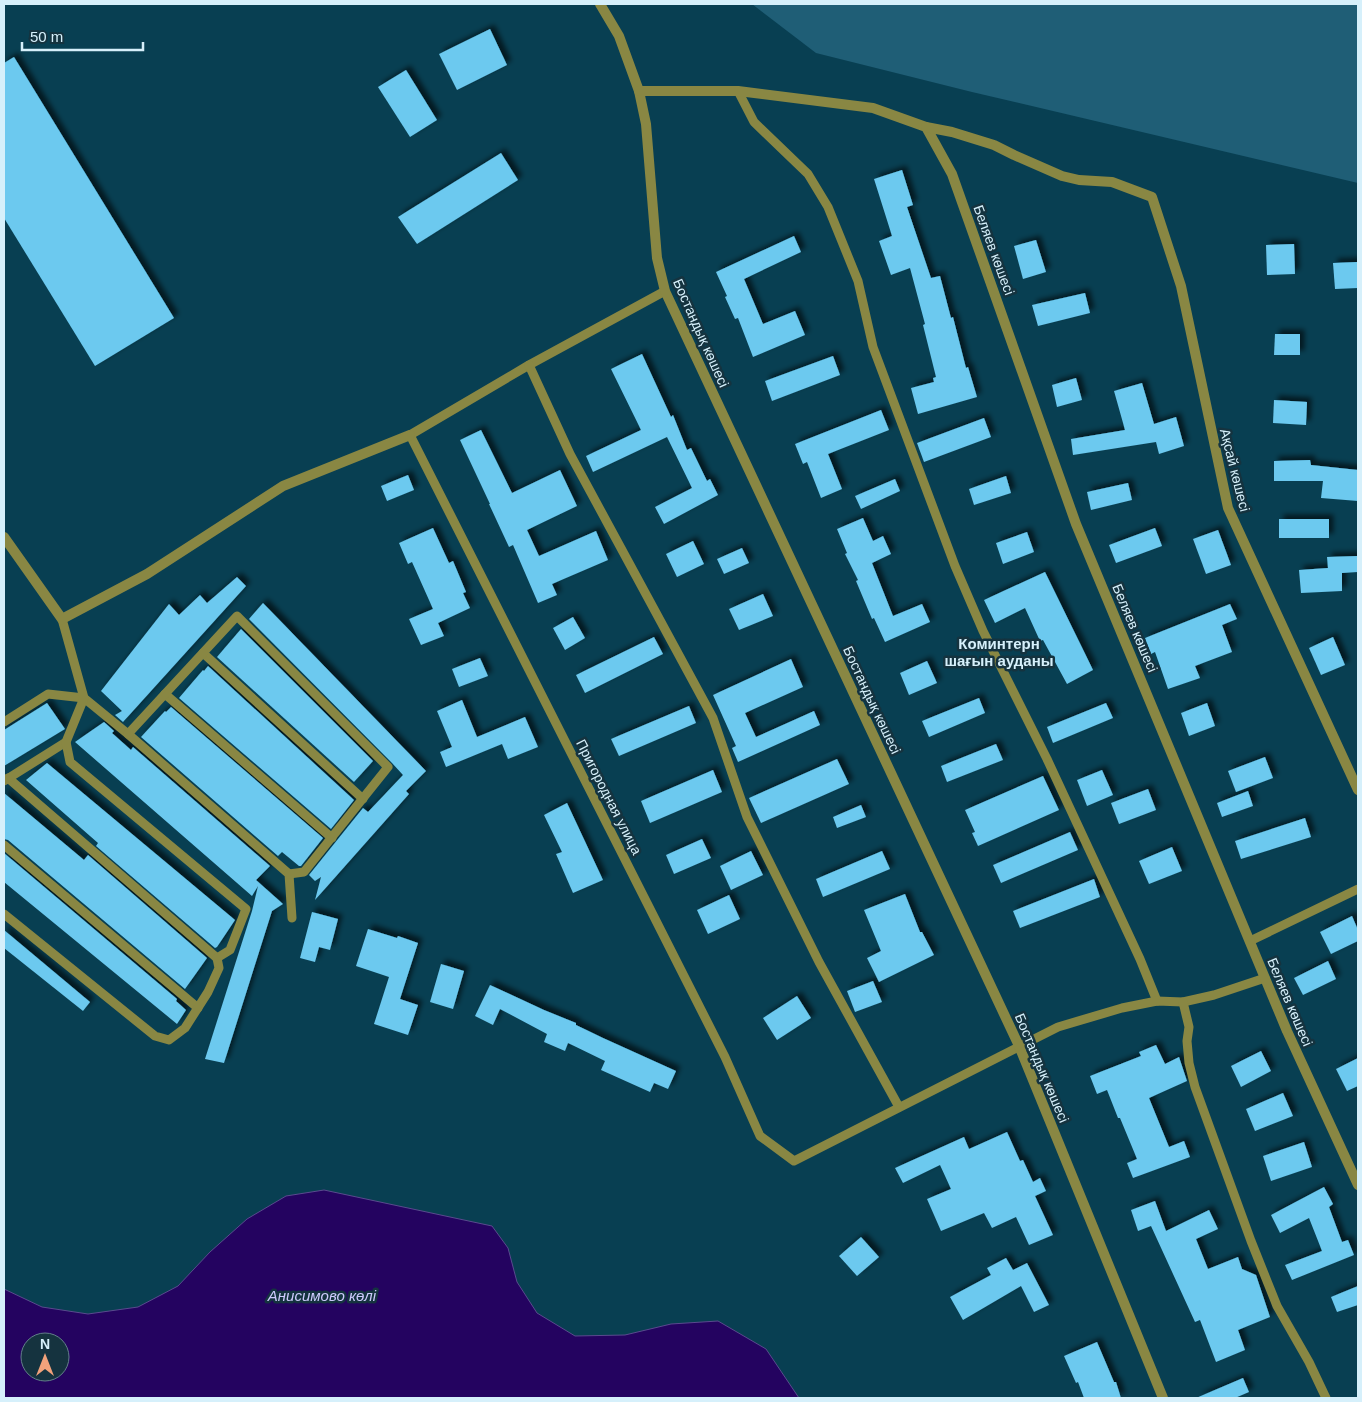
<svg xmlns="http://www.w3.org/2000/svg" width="1362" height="1402" font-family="Arial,sans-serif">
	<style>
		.green { fill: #1f5e76 }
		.water { fill: #240360; stroke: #594a8e; fill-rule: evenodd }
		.building { fill: #6cc9ef; filter: url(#shadow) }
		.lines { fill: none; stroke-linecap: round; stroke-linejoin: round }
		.lane { stroke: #898743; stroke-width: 9 }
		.street { stroke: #898743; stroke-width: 10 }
		.labels { text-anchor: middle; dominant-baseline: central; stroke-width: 5; stroke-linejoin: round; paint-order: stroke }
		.street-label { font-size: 14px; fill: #d6f0fb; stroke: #15333f }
		.neighbourhood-label { font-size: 15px; font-weight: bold; fill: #d6f0fb; stroke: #15333f }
		.water-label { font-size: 15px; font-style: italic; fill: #cdcafc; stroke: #15333f }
	</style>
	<defs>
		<filter id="shadow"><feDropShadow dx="4.5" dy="-4.5" stdDeviation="2.5" flood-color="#0009"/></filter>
	</defs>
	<rect width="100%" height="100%" fill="#083f52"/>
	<polygon class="green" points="752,4 1358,4 1358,183 972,92 816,53"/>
	<path class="water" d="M324 1190 492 1226 508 1248 517 1282 537 1313 575 1336 625 1335 671 1324 718 1321 766 1349 799 1398H4V1289L42 1307 88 1314 138 1307 178 1286 210 1252 247 1219 286 1196ZM30 1342H60V1372H30Z"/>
	<g class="building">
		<polygon points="490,29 507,65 457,90 439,54"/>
		<polygon points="14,57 174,318 95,366 4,218 4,63"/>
		<polygon points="406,70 437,120 410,137 378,87"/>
		<polygon points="501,153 518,180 417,244 398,217"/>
		<polygon points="902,170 913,205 907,207 931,278 940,276 951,318 953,317 966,368 968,367 977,397 918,414 911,388 934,382 933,378 936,377 923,325 925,324 910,268 891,275 879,241 892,236 874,179"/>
		<polygon points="794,236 801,252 744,279 763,324 795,311 805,335 753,357 738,318 735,319 725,297 727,296 716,272"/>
		<polygon points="1036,240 1046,272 1023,279 1014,246"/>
		<polygon points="1294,244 1295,274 1267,275 1266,245"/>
		<polygon points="1357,262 1358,288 1335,289 1333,263"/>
		<polygon points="1085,293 1090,313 1038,326 1032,305"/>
		<polygon points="1275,334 1300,334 1300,355 1274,355"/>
		<polygon points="642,354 671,417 673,415 687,450 691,448 707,481 710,479 718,495 664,524 655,507 692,488 667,437 593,472 586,456 641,430 611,369"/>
		<polygon points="833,356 840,375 772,401 765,381"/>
		<polygon points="1076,378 1082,400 1057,407 1052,385"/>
		<polygon points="1142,383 1154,424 1176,417 1184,446 1159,454 1156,442 1073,455 1071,439 1125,430 1114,391"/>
		<polygon points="1274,400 1307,402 1306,425 1273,423"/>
		<polygon points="881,410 889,430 828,454 842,489 821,498 807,462 803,464 795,444"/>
		<polygon points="984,418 991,437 924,462 917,443"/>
		<polygon points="481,430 512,493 560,470 577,506 527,530 539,556 596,531 608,560 552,584 557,595 538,603 513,545 509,547 489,504 490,504 460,440"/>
		<polygon points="1310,460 1311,465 1358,470 1358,501 1321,498 1323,481 1274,481 1274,461"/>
		<polygon points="408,475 414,490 387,501 381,486"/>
		<polygon points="1006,476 1011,493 974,505 969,489"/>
		<polygon points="895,479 900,491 861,509 855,496"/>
		<polygon points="1128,483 1132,500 1091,510 1087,492"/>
		<polygon points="863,518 873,541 883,536 891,554 872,563 893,616 922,604 930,622 885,642 874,618 872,619 856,581 858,580 845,554 847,553 837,529"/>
		<rect x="1279" y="519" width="50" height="19"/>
		<polygon points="433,528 449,563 453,561 466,592 463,593 470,608 438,623 444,636 421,645 409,619 433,609 412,562 408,564 399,543"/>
		<polygon points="1155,528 1162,546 1116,563 1109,545"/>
		<polygon points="1218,530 1231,565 1206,574 1193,539"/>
		<polygon points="1027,532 1034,552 1003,564 996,543"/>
		<polygon points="693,541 704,564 677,577 666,554"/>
		<polygon points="742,548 749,563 724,574 717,559"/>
		<polygon points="1357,556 1358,572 1342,573 1342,591 1301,593 1299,570 1328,568 1327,557"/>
		<polygon points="1045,572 1093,670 1067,684 1043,640 1040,641 1025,608 995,623 984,600"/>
		<polygon points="237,577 246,586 123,722 115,715 122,711 101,691 169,604 179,615 200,595 207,603"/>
		<polygon points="763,594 773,616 739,630 729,609"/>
		<polygon points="263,603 426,771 406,791 409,794 315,900 321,877 315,881 309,875 363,808 368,812 403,775 392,763 249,619"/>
		<polygon points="1230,604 1237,619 1222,625 1232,652 1195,666 1200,678 1168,689 1155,652 1151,654 1145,638"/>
		<polygon points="573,617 585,638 565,650 553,628"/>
		<polygon points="241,629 373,761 354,782 217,657"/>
		<polygon points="654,637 663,654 585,693 576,675"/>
		<polygon points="1333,637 1345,665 1321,675 1309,648"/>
		<polygon points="480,658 488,676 459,687 452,669"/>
		<polygon points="791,659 803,687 745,713 756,737 814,711 820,725 738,762 732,748 736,746 713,695"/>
		<polygon points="927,661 937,683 909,695 900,673"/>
		<polygon points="208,666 354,800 331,829 179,698 203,670 204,671"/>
		<polygon points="979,698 985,713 929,737 922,721"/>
		<polygon points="462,700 477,737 525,717 538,747 508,759 502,744 446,767 440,752 452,747 437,711"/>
		<polygon points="47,703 65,729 4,766 4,730"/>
		<polygon points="1106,703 1113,718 1053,743 1047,727"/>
		<polygon points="1207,703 1215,726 1189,736 1181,713"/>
		<polygon points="689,706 696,723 619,756 611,739"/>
		<polygon points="171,707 323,838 301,866 299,866 282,852 278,856 141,737 165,711 166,712"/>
		<polygon points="104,722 114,731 112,733 131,750 133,747 270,866 256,880 283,904 272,911 224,1063 205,1059 252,911 258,886 252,896 75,742"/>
		<polygon points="996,744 1003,760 947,782 941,766"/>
		<polygon points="1265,757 1273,778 1236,792 1228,771"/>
		<polygon points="837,759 849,784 761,823 749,798"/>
		<polygon points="47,763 235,920 217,947 215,948 96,846 98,843 26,780"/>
		<polygon points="713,770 722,792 650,823 641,801"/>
		<polygon points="1102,770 1113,795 1087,806 1077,780"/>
		<polygon points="1043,776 1059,810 978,846 972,833 975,832 965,810"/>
		<polygon points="1148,789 1156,810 1119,824 1111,803"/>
		<polygon points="1248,791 1253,806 1222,817 1217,803"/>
		<polygon points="4,793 84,860 88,855 207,958 185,989 8,840 4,839"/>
		<polygon points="567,803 603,880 573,893 556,854 562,852 544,815"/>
		<polygon points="861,805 866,817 837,828 833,817"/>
		<polygon points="1305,818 1311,837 1241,859 1235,841"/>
		<polygon points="1070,832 1078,850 1001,883 993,865"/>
		<polygon points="702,839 711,858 674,874 666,855"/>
		<polygon points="1172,847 1182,871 1149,884 1139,861"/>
		<polygon points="751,851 763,875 731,890 720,866"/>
		<polygon points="882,851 890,869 823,897 816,879"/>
		<polygon points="4,853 177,999 176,1001 186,1010 177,1024 4,882"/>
		<polygon points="1094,879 1100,897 1020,928 1013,911"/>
		<polygon points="905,894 920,932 922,932 934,955 879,982 867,958 881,951 864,910"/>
		<polygon points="729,895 740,919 708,934 697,910"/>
		<polygon points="312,912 338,919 330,950 319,947 315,962 300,958"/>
		<polygon points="1352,916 1358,930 1358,941 1331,954 1320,932"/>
		<polygon points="368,929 397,938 398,936 418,943 400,999 418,1005 408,1035 374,1024 389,977 356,966"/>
		<polygon points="4,930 90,1002 83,1011 4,948"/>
		<polygon points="1328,961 1336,979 1303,995 1294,978"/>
		<polygon points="441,964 464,971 453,1009 430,1002"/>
		<polygon points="873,981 882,1002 855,1012 847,991"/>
		<polygon points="490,985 544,1010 576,1023 576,1025 603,1038 676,1071 668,1089 654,1083 650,1092 601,1070 605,1061 568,1043 565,1051 544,1042 547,1034 500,1009 493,1025 475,1016"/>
		<polygon points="797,996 811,1018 777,1040 763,1018"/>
		<polygon points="1156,1045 1165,1064 1179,1057 1187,1081 1149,1098 1169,1147 1184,1141 1190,1157 1133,1178 1127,1163 1137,1159 1120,1118 1118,1118 1107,1090 1097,1094 1090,1076 1141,1056 1139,1052"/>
		<polygon points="1261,1051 1271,1071 1241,1087 1231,1066"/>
		<polygon points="1358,1058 1358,1086 1347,1091 1336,1069"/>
		<polygon points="1283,1093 1293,1116 1255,1131 1246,1109"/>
		<polygon points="1007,1132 1020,1161 1023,1160 1033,1182 1040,1178 1046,1191 1035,1196 1053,1235 1029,1245 1016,1217 992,1228 984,1213 941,1231 927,1199 951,1189 940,1165 903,1183 895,1168 964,1137 969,1149"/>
		<polygon points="1304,1142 1312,1167 1271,1181 1263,1156"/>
		<polygon points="1324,1187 1333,1204 1329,1207 1342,1242 1348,1240 1354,1255 1292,1280 1285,1265 1322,1251 1309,1218 1280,1233 1271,1215"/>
		<polygon points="1155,1201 1166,1231 1209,1210 1218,1229 1196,1239 1208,1269 1238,1257 1242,1269 1256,1275 1270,1317 1238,1330 1245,1350 1216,1362 1200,1320 1195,1322 1151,1226 1138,1231 1131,1210"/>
		<polygon points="861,1237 879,1257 857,1276 839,1256"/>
		<polygon points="1006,1258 1013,1270 1027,1263 1049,1305 1034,1312 1021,1286 963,1320 950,1297 991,1275 987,1268"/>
		<polygon points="1358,1286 1358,1305 1337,1312 1331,1297"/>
		<polygon points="1097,1342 1114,1382 1116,1382 1121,1398 1084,1398 1078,1382 1076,1383 1064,1356"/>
		<polygon points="1243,1378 1249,1392 1235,1398 1196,1398"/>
	</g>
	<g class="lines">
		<g class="lane">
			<polyline points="738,91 754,122 808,174 828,207 858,281 873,347 955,566 983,631 1047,759 1140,959 1157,1001"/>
			<polyline points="665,291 529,365 410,435 725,1057 760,1136 794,1161 1058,1027 1122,1008 1157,1001 1183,1002 1214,995 1265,978"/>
			<polyline points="529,365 570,454 713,718 747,817 819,962 899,1107"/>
			<polyline points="203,653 363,799"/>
			<polyline points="165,694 332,838"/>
			<polyline points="4,722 48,694 84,698 128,734 289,874 292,918"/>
			<polyline points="128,734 237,616 388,767 304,872 289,874"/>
			<polyline points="8,778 217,958"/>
			<polyline points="4,781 66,742 84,698 62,619"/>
			<polyline points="4,845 198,1008"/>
			<polyline points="4,914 155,1036 169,1040 185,1028 208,992 219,968 217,958 230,950 246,909 70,762 66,742"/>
			<polyline points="1250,941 1358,889"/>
			<polyline points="1183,1002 1189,1027 1187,1041 1189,1063 1195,1087 1251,1241 1277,1306 1309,1362 1326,1398"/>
		</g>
		<g class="street">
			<polyline points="600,4 619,36 639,91 646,124 657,258 665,291 1019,1046 1163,1398"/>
			<polyline points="639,91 738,91 873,108 926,127 952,174 1076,524 1287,1031 1358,1185"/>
			<polyline points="926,127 952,132 994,145 1014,155 1062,176 1079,180 1112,182 1152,197 1181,286 1228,508 1358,790"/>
			<polyline points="4,537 62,619 147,574 283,486 410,435"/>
		</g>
	</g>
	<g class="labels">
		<g class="street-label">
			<text transform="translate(994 250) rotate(70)">Беляев көшесі</text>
			<text transform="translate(701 333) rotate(66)">Бостандық көшесі</text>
			<text transform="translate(1235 470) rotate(76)">Ақсай көшесі</text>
			<text transform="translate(1135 628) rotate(67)">Беляев көшесі</text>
			<text transform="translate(872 700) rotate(65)">Бостандық көшесі</text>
			<text transform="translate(609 797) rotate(63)">Пригородная улица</text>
			<text transform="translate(1290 1002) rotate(67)">Беляев көшесі</text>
			<text transform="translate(1042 1068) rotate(67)">Бостандық көшесі</text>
		</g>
		<g class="neighbourhood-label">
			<text x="999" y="643">Коминтерн<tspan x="999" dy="17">шағын ауданы</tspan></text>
		</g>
		<g class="water-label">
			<text x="322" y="1295">Анисимово көлі</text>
		</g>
	</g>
	<rect width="1362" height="1402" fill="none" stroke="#d6f0fb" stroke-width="10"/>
	<g transform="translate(45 1357)"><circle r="24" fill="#15333f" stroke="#627f8a"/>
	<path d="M0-4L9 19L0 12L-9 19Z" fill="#f1a27b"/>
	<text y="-8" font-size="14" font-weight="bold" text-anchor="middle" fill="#d6f0fb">N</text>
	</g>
	<path d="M22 42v8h121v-8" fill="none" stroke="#d6f0fb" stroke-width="2.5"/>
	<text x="30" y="42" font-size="15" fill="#d6f0fb" stroke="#15333f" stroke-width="4" paint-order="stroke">50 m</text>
</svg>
